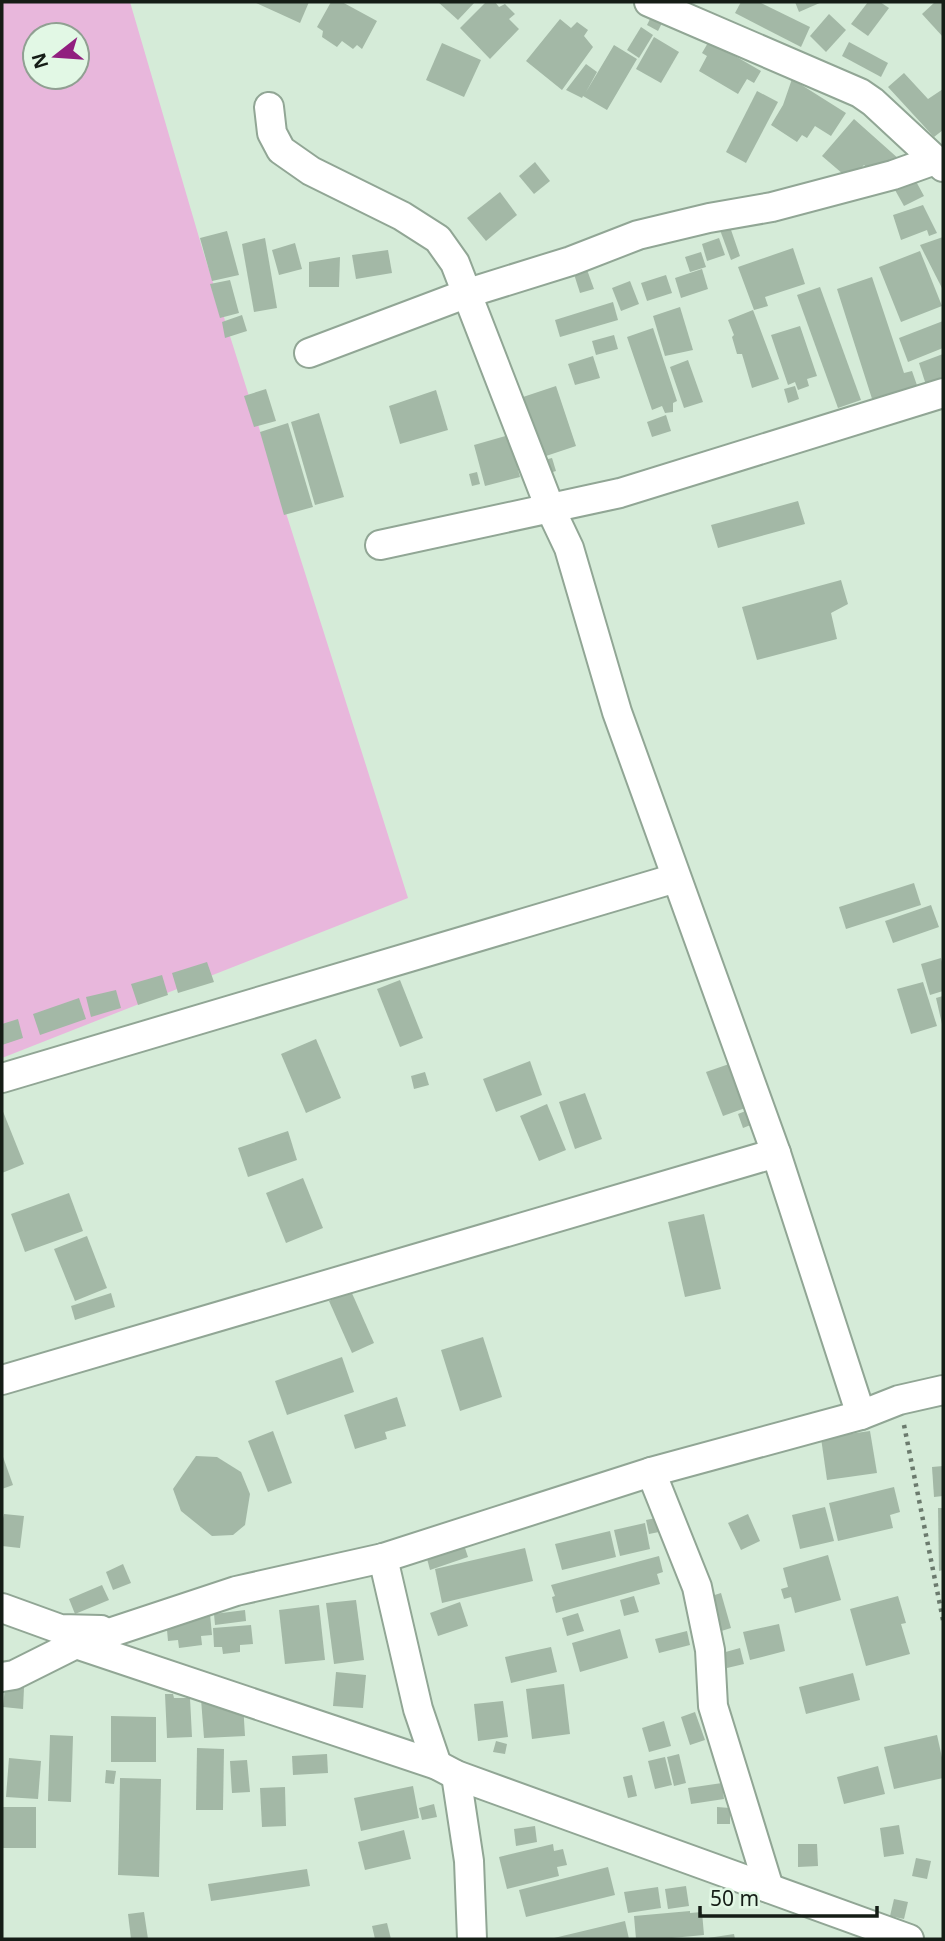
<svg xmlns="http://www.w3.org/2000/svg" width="945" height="1941" font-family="'Noto Sans',sans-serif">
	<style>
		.green { fill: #e8b7dc; fill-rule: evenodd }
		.building { fill: #a3b8a6 }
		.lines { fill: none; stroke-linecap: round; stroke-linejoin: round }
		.street-casing { stroke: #91a695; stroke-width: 32 }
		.path { stroke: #6b7a6d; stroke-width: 4.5; stroke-dasharray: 3.5 5; stroke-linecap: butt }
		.street { stroke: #fff; stroke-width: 28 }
	</style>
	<rect width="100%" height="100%" fill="#d5ebd8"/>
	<path class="green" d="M2 2H130L203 251 408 898 2 1058ZM35 35H77V77H35Z"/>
	<g class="building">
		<polygon points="254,2 309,2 300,23"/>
		<polygon points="331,2 342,2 377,21 362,49 357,45 353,49 342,41 337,47 322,37 323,31 317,27"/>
		<polygon points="438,2 475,2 458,20"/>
		<polygon points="486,2 495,2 499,7 505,4 515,14 509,19 519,29 490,59 460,28"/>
		<polygon points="741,2 759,2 810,27 801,47 735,13"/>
		<polygon points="795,2 822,2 799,12"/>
		<polygon points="868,2 880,2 889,8 868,36 851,24"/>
		<polygon points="935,2 941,2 943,4 943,37 922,14"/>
		<polygon points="829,14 846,30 826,52 810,36"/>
		<polygon points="652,15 663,21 658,31 647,25"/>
		<polygon points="560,19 571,28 577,22 588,30 584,36 593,47 562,90 526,61"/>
		<polygon points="641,27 653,35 639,58 627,50"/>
		<polygon points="654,37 679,52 661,83 636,69"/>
		<polygon points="709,41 761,71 754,83 747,79 738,94 699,71 707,56 702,53"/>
		<polygon points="849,42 888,63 881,77 842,56"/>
		<polygon points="442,43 481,60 464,97 426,80"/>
		<polygon points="614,45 637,59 607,110 583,96 582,98 566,90 586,64 597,72 586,92"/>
		<polygon points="904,73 928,99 943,89 943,130 934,137 888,87"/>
		<polygon points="792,79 846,113 831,136 815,126 807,138 802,135 797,142 771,125 783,105"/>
		<polygon points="757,91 778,102 746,163 726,152"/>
		<polygon points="854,119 900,160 891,170 882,162 873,173 864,165 850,180 822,156"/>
		<polygon points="535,162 550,181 534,194 519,176"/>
		<polygon points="912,174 924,196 904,206 895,190 904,186"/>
		<polygon points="500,192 517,215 486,241 467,218"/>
		<polygon points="923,205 937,233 929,236 927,230 901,240 893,215"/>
		<polygon points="730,227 740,256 731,260 720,230"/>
		<polygon points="227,231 239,275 212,281 200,238"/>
		<polygon points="943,237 943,290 920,245"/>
		<polygon points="265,238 277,308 254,312 242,244"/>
		<polygon points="719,238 725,255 707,261 702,244"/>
		<polygon points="295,243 302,269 279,275 272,250"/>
		<polygon points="793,248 805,284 765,297 768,306 754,310 738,267"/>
		<polygon points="388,250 392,273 356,279 352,255"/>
		<polygon points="920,251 942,306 901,322 879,267"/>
		<polygon points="701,252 706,267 690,272 685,257"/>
		<polygon points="340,257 339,287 309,287 309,262"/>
		<polygon points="586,267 594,289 580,293 573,271"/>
		<polygon points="702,269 708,289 681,298 675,278"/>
		<polygon points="666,275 672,293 647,301 641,283"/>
		<polygon points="872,277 904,373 912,371 919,391 874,405 837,289"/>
		<polygon points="230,280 239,313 220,318 210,284"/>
		<polygon points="630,281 639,304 621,311 612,288"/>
		<polygon points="820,287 861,400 838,408 797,295"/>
		<polygon points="613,302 618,320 560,337 555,320"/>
		<polygon points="680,307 693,350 665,356 653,316"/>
		<polygon points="753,310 779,379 752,388 742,354 737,354 732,337 734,335 728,320"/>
		<polygon points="242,315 247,331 225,338 222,322"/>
		<polygon points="943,321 943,348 908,362 899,338"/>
		<polygon points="800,326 817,376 807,379 809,386 798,390 795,382 788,385 771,335"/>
		<polygon points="653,328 677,401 673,403 673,412 665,413 662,406 652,410 627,337"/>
		<polygon points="614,335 618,349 596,355 592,341"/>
		<polygon points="943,354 943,380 926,385 919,363"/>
		<polygon points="593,356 600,378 575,385 568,364"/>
		<polygon points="688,360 703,402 684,408 670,367"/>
		<polygon points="556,386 576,446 537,459 517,399"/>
		<polygon points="795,386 799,399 788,403 784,389"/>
		<polygon points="266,389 276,421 254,427 244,396"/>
		<polygon points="436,390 448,430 400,444 389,406"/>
		<polygon points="319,413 344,497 315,505 291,422"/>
		<polygon points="666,415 671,431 652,437 647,422"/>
		<polygon points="288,423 313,507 284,515 260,432"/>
		<polygon points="509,435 520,477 485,486 474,445"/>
		<polygon points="552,458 556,471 540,476 536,462"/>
		<polygon points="477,472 480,484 472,486 469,474"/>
		<polygon points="798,501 805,524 718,548 711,525"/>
		<polygon points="841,580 848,604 831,613 837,639 757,660 742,607"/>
		<polygon points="914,883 921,905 846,929 839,907"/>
		<polygon points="931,905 939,927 893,943 885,921"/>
		<polygon points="941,958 943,966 943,991 930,995 921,964"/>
		<polygon points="207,962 214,982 178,993 172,973"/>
		<polygon points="162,975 168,995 138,1005 131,984"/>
		<polygon points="400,980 423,1038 400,1047 377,989"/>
		<polygon points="923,982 937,1026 911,1034 897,989"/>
		<polygon points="116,990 121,1008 91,1017 86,997"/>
		<polygon points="943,996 943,1024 942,1024 936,998"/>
		<polygon points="79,998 86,1019 40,1035 33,1014"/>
		<polygon points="18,1019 23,1038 2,1045 2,1024"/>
		<polygon points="316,1039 341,1098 306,1113 281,1054"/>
		<polygon points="530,1061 542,1095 496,1112 483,1079"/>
		<polygon points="732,1063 748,1107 723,1116 706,1072"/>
		<polygon points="425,1072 429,1085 414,1089 411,1076"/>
		<polygon points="585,1093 602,1139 575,1149 559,1102"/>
		<polygon points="547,1104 566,1150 539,1161 520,1116"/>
		<polygon points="753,1108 758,1122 743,1128 738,1114"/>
		<polygon points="2,1109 24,1164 2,1173"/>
		<polygon points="288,1131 297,1160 248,1177 238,1148"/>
		<polygon points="303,1178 323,1228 286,1243 266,1193"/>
		<polygon points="69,1193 83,1231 25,1252 11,1214"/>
		<polygon points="704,1214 721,1289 685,1297 668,1222"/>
		<polygon points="87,1236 107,1288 75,1301 54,1249"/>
		<polygon points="351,1291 374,1343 352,1353 329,1301"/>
		<polygon points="111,1293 115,1307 75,1320 71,1306"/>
		<polygon points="483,1337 502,1397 460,1411 441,1350"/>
		<polygon points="342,1357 354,1392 287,1415 275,1381"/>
		<polygon points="397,1397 406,1426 385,1432 387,1439 355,1449 344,1415"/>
		<polygon points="273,1431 292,1483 268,1492 248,1441"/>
		<polygon points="870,1431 877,1473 827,1480 821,1438"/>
		<polygon points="2,1454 13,1485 2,1489"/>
		<polygon points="196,1456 217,1457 241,1472 250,1494 245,1525 233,1535 212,1536 181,1511 173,1489"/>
		<polygon points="943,1466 943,1496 934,1497 932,1467"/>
		<polygon points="894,1487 900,1512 890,1515 893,1528 838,1541 829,1503"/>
		<polygon points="825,1507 834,1541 800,1549 792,1515"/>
		<polygon points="938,1508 943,1508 943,1570 939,1571"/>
		<polygon points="4,1514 24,1516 20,1548 2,1546 2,1523"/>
		<polygon points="748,1514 760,1541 741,1550 728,1523"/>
		<polygon points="661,1517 664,1531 649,1534 646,1520"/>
		<polygon points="645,1523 650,1549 620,1556 614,1530"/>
		<polygon points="610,1531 616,1557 562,1570 555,1544"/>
		<polygon points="462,1539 468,1557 430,1570 425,1551"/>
		<polygon points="525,1548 533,1581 442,1603 435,1569"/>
		<polygon points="828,1555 841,1600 795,1613 791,1597 784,1599 781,1589 788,1587 783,1568"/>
		<polygon points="659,1556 663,1572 657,1574 660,1584 556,1613 552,1597 555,1596 551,1585"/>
		<polygon points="123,1564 131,1583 113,1590 106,1572"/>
		<polygon points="102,1585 109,1600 75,1614 69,1599"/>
		<polygon points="721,1593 731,1628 715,1633 705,1598"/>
		<polygon points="634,1596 639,1612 624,1616 620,1600"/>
		<polygon points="898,1596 906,1623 901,1624 910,1654 866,1666 850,1609"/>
		<polygon points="356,1600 364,1660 334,1664 326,1603"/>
		<polygon points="460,1602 468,1626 438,1636 430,1613"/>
		<polygon points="319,1605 325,1660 285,1664 279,1610"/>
		<polygon points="245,1610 246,1621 215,1625 214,1614"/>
		<polygon points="578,1613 584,1631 567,1636 562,1618"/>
		<polygon points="210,1614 212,1635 201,1636 202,1645 179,1648 178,1640 168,1641 166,1619"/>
		<polygon points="779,1624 785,1651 750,1660 743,1632"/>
		<polygon points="251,1625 253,1644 240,1645 240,1652 223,1654 222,1647 214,1647 213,1628"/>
		<polygon points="620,1629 628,1658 580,1672 572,1643"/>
		<polygon points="687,1631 690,1645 659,1653 655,1639"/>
		<polygon points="551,1647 557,1672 511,1683 505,1657"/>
		<polygon points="740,1648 744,1664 727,1668 722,1653"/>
		<polygon points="336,1672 366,1675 363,1708 333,1706"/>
		<polygon points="853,1673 860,1700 806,1714 799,1687"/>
		<polygon points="564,1684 570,1734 532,1739 526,1689"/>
		<polygon points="5,1687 24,1688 23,1709 3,1707"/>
		<polygon points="165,1694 173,1694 174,1698 190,1698 192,1737 167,1738"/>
		<polygon points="201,1699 243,1703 245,1736 204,1738"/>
		<polygon points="503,1701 508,1737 478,1741 474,1704"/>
		<polygon points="695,1712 705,1740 690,1745 681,1717"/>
		<polygon points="111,1716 156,1717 156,1762 111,1762"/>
		<polygon points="664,1721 671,1746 649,1752 642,1728"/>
		<polygon points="50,1735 73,1736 71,1802 48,1801"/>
		<polygon points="937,1735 943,1762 943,1778 894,1789 884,1747"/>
		<polygon points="496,1741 507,1744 505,1754 493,1752"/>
		<polygon points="197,1748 224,1749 223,1810 196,1810"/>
		<polygon points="327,1754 328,1773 293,1775 292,1756"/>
		<polygon points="679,1754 686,1783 674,1786 667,1757"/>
		<polygon points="665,1757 672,1785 655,1789 648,1761"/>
		<polygon points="9,1758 41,1761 38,1799 6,1797"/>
		<polygon points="247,1760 250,1792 232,1793 230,1761"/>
		<polygon points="878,1766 885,1794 844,1804 837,1777"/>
		<polygon points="106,1770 116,1771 114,1784 105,1783"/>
		<polygon points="632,1775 637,1796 628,1798 623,1777"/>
		<polygon points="120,1778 161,1779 159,1877 118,1875"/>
		<polygon points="722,1783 724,1799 691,1804 688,1788"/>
		<polygon points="413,1786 419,1818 361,1831 354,1798"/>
		<polygon points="285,1787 286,1826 262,1827 260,1788"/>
		<polygon points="434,1804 437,1817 422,1820 419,1808"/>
		<rect x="2" y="1807" width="34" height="41"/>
		<polygon points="717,1807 730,1808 730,1824 717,1824"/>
		<polygon points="899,1825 904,1854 884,1857 880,1828"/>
		<polygon points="535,1826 537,1842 516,1846 514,1829"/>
		<polygon points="404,1830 411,1859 365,1870 358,1842"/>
		<polygon points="553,1844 554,1851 563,1849 567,1865 557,1867 559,1876 507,1889 499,1857"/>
		<polygon points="798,1844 817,1844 818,1866 798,1867"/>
		<polygon points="916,1858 931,1861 927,1879 912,1876"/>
		<polygon points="608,1867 615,1895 526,1917 519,1890"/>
		<polygon points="307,1869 310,1886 211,1901 208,1884"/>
		<polygon points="686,1886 689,1906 668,1909 665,1889"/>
		<polygon points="658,1887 661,1908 628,1913 624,1892"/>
		<polygon points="894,1899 908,1902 904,1919 890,1916"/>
		<polygon points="690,1911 690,1913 702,1912 704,1935 661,1939 636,1939 634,1916"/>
		<polygon points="144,1912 148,1939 131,1939 128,1914"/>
		<polygon points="625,1921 629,1939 554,1939 554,1938"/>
		<polygon points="387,1923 391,1939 375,1939 372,1926"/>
		<polygon points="734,1934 735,1939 708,1939 708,1938"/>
	</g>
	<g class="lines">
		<g class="street-casing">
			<g id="street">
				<polyline points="649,2 860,93 873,102 943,167"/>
				<polyline points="269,107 272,133 281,150 311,171 402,216 438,239 455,263 550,508 569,548 617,712 776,1153 861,1415"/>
				<polyline points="309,353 468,293 571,261 638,235 709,218 772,207 893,175 935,160"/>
				<polyline points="380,545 620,493 943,393"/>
				<polyline points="2,1078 676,878"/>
				<polyline points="2,1380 776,1153"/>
				<polyline points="651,1472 697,1587 710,1650 713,1706 769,1888"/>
				<polyline points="383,1558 418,1709 437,1765"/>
				<polyline points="2,1608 60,1629 101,1630"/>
				<polyline points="76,1644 437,1765 456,1775 909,1939"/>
				<polyline points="2,1677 14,1675 76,1644 236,1591 383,1558 651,1472 861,1415 899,1400 943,1390"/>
				<polyline points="456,1775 469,1861 472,1939"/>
			</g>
		</g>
		<polyline class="path" points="904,1425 943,1620"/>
		<use href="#street" class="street"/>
	</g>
	<rect width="945" height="1941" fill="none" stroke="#151d16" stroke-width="7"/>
	<g transform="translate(56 56) rotate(253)"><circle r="33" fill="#e2f8e5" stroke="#90a092" stroke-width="2"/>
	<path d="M0-5L12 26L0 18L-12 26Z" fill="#911f7f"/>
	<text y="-10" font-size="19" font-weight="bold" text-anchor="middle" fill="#151d16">N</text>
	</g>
	<path d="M700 1906v10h177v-10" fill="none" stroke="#151d16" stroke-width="3.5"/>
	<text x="710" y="1906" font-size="21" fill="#151d16" stroke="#e2f8e5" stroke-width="5" paint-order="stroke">50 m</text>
</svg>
